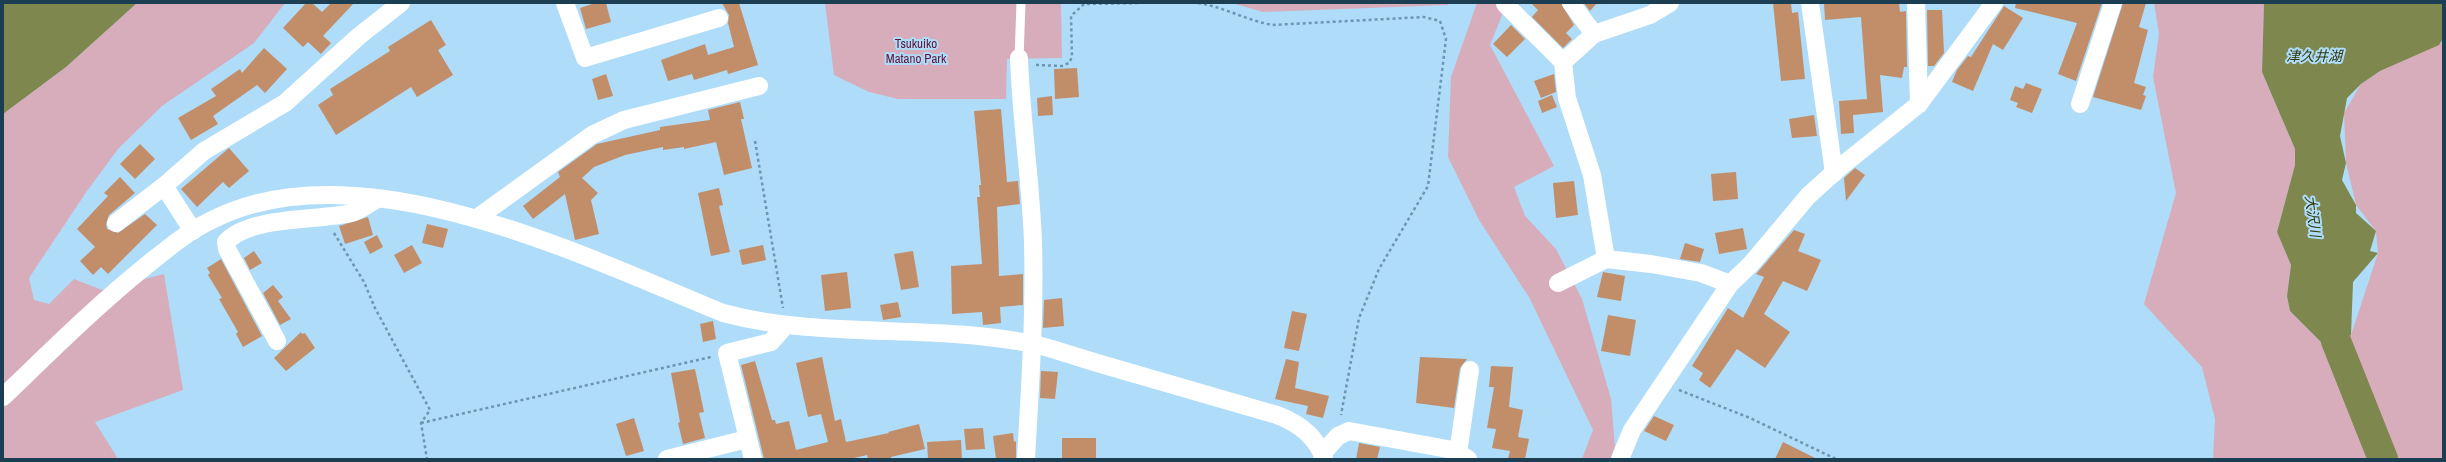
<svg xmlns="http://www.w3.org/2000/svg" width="2446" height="462" font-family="'Archivo Narrow','Noto Sans JP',sans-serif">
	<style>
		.green { fill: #d8adbb }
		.water { fill: #7e874e }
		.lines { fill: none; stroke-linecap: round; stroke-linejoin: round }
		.river { stroke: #7e874e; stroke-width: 30 }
		.building { fill: #c28e6a }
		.path { stroke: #6d96af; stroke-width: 2.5; stroke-dasharray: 3 3; stroke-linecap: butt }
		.service { stroke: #fff; stroke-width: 9 }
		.minor { stroke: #fff; stroke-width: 18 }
		.labels { text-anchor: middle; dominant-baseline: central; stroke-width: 4; stroke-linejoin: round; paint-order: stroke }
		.park-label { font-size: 13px; fill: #601639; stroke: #aedcf9 }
		.water-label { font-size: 14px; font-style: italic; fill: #313708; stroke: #aedcf9 }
	</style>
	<rect width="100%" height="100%" fill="#aedcf9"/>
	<g class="green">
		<polygon points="137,3 285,3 254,43 162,106 118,149 87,191 29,278 34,300 49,304 74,279 102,290 164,274 183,390 95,422 118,459 3,459 3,114 66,67"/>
		<polygon points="825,3 1061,3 1062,58 1007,59 1006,99 898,99 869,92 834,75"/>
		<polygon points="1232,3 1448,3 1448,5 1263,12"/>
		<polygon points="1477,3 1507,3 1490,45 1554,166 1514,187 1525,216 1556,249 1582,299 1611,399 1615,447 1611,459 1582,459 1593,430 1529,297 1479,220 1448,157 1451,77"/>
		<polygon points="2154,3 2264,3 2262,72 2295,149 2295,165 2277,232 2291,265 2287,296 2290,311 2324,345 2351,335 2378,253 2376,231 2356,205 2346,163 2344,113 2361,84 2380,71 2443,42 2443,459 2213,459 2215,419 2202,367 2144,304 2176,193 2153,77 2159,34"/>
	</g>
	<g class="water">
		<polygon points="3,3 137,3 66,67 3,114"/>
		<polygon points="2264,3 2443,3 2443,39 2439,45 2380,71 2361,84 2347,98 2340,136 2346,163 2342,180 2356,205 2356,213 2376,231 2370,251 2378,253 2353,282 2351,335 2324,345 2290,311 2287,296 2291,265 2277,232 2295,165 2295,149 2262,72"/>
	</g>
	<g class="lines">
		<polyline class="river" points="2328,302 2336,341 2383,459"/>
	</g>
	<g class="building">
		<polygon points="306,3 312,3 322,12 331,3 354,3 323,36 331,43 321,54 308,42 303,47 283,28"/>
		<polygon points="595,3 606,3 611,22 586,29 580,8"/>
		<polygon points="722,3 739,3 758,65 728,74 727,70 694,80 692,74 668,81 661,60 705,44 708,55 734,47 728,23 729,15"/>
		<polygon points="1531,3 1561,3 1574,25 1566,33 1572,39 1563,48 1532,17 1538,10"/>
		<polygon points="1584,3 1597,3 1590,11"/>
		<polygon points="1773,3 1791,3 1792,13 1798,12 1805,79 1781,81"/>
		<polygon points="1824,3 1899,3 1900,12 1906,11 1907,67 1904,67 1902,78 1880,75 1883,112 1853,115 1854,133 1841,134 1839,101 1867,99 1861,17 1825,20"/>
		<polygon points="2016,3 2102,3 2076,81 2058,74 2077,23 2015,8"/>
		<polygon points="2123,3 2146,3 2139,27 2148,30 2134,83 2146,87 2143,95 2146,96 2141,110 2093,97"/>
		<polygon points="2004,6 2023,18 2003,50 1993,44 1973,91 1952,82 1957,70 1968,56 1971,57"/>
		<polygon points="1927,10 1942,10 1944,53 1934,66 1928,66"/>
		<polygon points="431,20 446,45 438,50 453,75 417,97 411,87 336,135 318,105 333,95 330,89 390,51 388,47"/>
		<polygon points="1511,25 1525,39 1507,57 1493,44"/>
		<polygon points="264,48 287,69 265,93 257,85 213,116 218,124 191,140 178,118 216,96 211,89 240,69 242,73"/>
		<polygon points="1077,68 1079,97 1055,99 1054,69"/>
		<polygon points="606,74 613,96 598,100 592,79"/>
		<polygon points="1554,74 1556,92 1541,98 1534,81"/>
		<polygon points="2026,83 2042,89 2032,113 2016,107 2018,103 2010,100 2015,86 2023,89"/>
		<polygon points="1552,95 1557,107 1542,113 1538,101"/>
		<polygon points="1052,96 1053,115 1038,116 1037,98"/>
		<polygon points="740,102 744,119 741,119 752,168 724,175 716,142 684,149 684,147 663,150 663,147 625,155 594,167 582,178 598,193 591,200 599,234 575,240 565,194 533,219 523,206 560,177 558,172 597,144 660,130 660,127 710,120 708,110"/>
		<polygon points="1001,109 1007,182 1018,181 1020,204 997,207 999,276 1023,274 1023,305 1000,307 1001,323 983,325 982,312 952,314 951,266 982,264 977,197 980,197 979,185 981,185 974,111"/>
		<polygon points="1814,115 1817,136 1792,138 1789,119"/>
		<polygon points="140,144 155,159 135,179 120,164"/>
		<polygon points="229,148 249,171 229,188 223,182 197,207 181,189"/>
		<polygon points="1855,168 1865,175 1846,201 1844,178"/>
		<polygon points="1736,172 1738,199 1713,201 1711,174"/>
		<polygon points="120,177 135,193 109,215 106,224 107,229 118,233 145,214 157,225 108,274 101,267 93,275 80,261 95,247 77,229 108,196 104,193"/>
		<polygon points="1574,181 1578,215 1556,218 1553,183"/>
		<polygon points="719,188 723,205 719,206 730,252 711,256 698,193"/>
		<polygon points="368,217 373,235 345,244 339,226"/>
		<polygon points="427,224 448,229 443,248 422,243"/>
		<polygon points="1743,228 1747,249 1719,254 1715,233"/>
		<polygon points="1794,230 1805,234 1798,251 1821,260 1807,291 1783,281 1764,314 1790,332 1765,368 1737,349 1710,388 1699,380 1703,373 1692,366 1728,308 1743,318 1764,277 1756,274"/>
		<polygon points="377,235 383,247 370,254 364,242"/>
		<polygon points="1685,243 1704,249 1700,262 1680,259"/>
		<polygon points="412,245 422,263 404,273 394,255"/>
		<polygon points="763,245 766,260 742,265 739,250"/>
		<polygon points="254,251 262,263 250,270 244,258"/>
		<polygon points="913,251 919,287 901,290 894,254"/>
		<polygon points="221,259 262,336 243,347 236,334 238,332 219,299 222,298 208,275 210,273 207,268"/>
		<polygon points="847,272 851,308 825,311 821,275"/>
		<polygon points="1603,272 1625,276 1621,301 1597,297"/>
		<polygon points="273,285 283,297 278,301 291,319 280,325 263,293"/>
		<polygon points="1062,298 1064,326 1043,328 1044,300"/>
		<polygon points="898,302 901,317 883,320 880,305"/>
		<polygon points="1292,311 1307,314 1299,351 1284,348"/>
		<polygon points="1608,315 1636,320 1630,356 1601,351"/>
		<polygon points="713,321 716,339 703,342 700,324"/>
		<polygon points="301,332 302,334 305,333 315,348 286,371 274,358"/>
		<polygon points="822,357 835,421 841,419 846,442 889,433 888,432 919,424 925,449 891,457 891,459 868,459 867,455 850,459 764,459 741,365 755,361 772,420 775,420 776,424 789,421 796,450 828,442 821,414 808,417 796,363"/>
		<polygon points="1420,357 1467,359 1460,368 1454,408 1416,403"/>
		<polygon points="1286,359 1299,362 1295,388 1329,396 1323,418 1306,414 1308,406 1275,399"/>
		<polygon points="1491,366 1513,367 1509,407 1523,410 1518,437 1529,439 1525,459 1508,459 1510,451 1492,448 1496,429 1487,428 1494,387 1489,387"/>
		<polygon points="695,369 704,412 699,413 705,438 683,444 678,423 680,422 671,373"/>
		<polygon points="1041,371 1058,372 1055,399 1040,398"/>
		<polygon points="1654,416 1674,425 1666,441 1644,431"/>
		<polygon points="634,418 644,451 626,456 616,424"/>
		<polygon points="983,428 985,449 966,450 964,429"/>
		<polygon points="1013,433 1014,442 1016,441 1016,459 996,459 993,436"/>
		<rect x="1062" y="438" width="34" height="21"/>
		<polygon points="961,440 962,459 928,459 927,442"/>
		<polygon points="1783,442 1817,459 1775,459"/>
		<polygon points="1359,443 1380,447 1377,459 1356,459"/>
	</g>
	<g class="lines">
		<g class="path">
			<path d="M1198 3C1224 7 1246 20 1272 25L1424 17 1440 21 1446 39 1428 186 1379 269 1359 318 1341 415"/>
			<polyline points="1036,65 1062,66 1069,63 1072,57 1071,16 1084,4 1141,3"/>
			<polyline points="755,141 783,308"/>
			<polyline points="334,233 364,282 375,308 430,410 421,423 427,459"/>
			<polyline points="1679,390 1750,418 1836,459"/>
			<polyline points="421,423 711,357"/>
		</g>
		<polyline class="service" points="1019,58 1021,3"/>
		<g class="minor">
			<polyline points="565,3 585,58 719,18"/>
			<polyline points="1571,3 1594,34"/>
			<polyline points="1810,3 1834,173"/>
			<polyline points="1916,3 1919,104"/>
			<polyline points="1505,4 1563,62 1567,98 1592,175 1606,259"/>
			<path d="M1019 58C1021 120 1031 181 1033 243 1035 315 1030 387 1026 459"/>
			<polyline points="1563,62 1594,34 1650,15 1670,3"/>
			<polyline points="2080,104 2113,3"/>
			<polyline points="164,186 193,231"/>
			<polyline points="477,218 592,135 624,120 759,86"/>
			<polyline points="116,223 164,186 204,151 285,103 359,36 401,3"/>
			<polyline points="1558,283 1606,259 1651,264 1701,273 1730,284"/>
			<path d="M277 341 227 249 226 242C249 216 318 221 351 213 360 211 369 203 378 199"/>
			<path d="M3 397C50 352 96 306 147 265 167 249 187 232 210 221 357 144 583 256 723 313 825 340 930 323 1033 344 1059 350 1085 360 1111 367 1167 383 1222 399 1277 415 1298 423 1317 437 1324 459"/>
			<polyline points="1458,453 1470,370"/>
			<polyline points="1322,454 1338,436 1349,431 1453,450 1468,459"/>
			<polyline points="667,459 747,439"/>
			<polyline points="753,459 727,353 771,342 785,326"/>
			<polyline points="1620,459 1632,430 1730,284 1751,264 1808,196 1839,168 1919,104 1994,3"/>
		</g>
	</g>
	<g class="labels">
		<g class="park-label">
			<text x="916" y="43">Tsukuiko<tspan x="916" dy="15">Matano Park</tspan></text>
		</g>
		<g class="water-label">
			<text x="2314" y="56">津久井湖</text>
			<text transform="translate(2313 216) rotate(82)">大沢川</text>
		</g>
	</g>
	<rect width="2446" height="462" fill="none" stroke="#1c3e52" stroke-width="8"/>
</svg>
